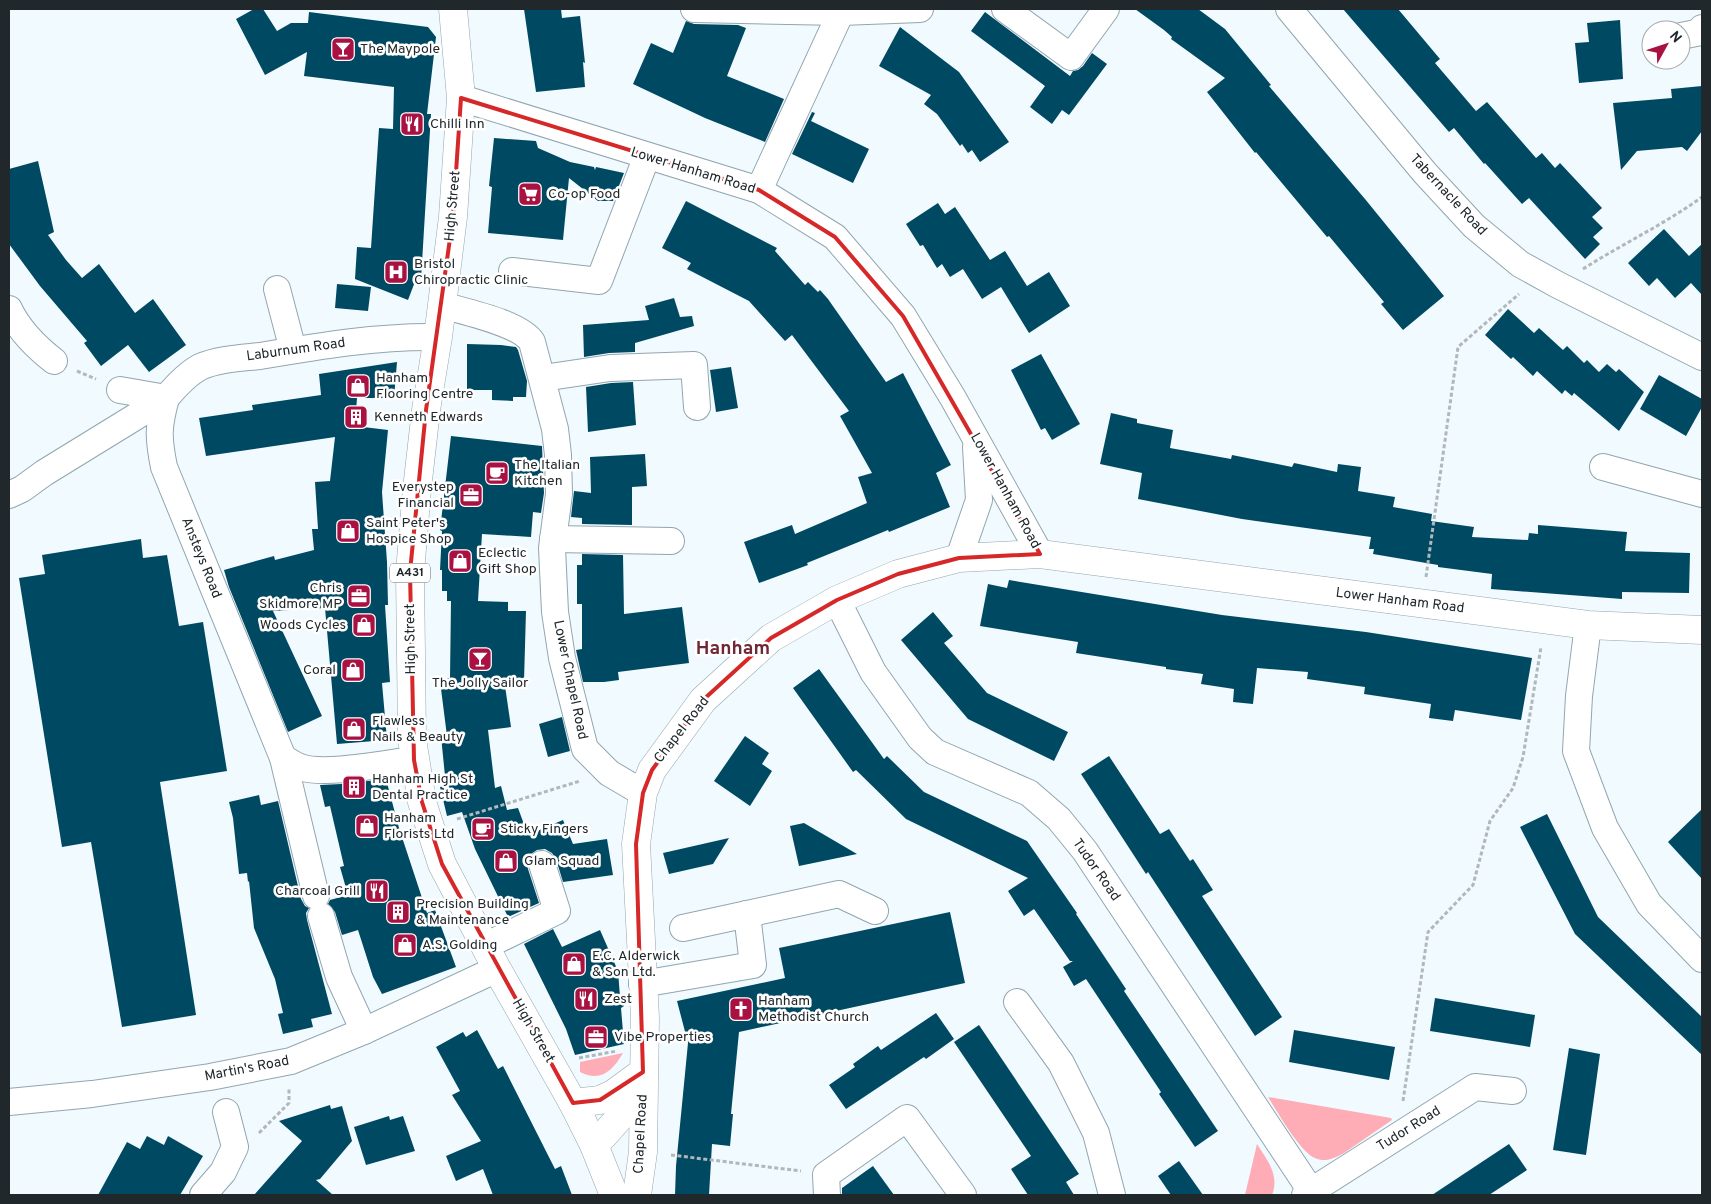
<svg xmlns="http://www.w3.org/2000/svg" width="1711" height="1204" font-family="Overpass,sans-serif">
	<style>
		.green { fill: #feadb6 }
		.building { fill: #004962 }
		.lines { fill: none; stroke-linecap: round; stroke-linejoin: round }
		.minor-casing { stroke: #91a6b0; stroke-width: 28 }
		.major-casing { stroke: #91a6b0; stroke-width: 29 }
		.path { stroke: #b0b8bc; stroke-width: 3; stroke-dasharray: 4 2.5; stroke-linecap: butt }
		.minor { stroke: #fff; stroke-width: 26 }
		.major { stroke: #fff; stroke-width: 28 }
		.marked { fill: none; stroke: #d62828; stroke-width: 4; stroke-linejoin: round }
		.labels { text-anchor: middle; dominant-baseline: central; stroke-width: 5; stroke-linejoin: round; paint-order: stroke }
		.shield { fill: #fff; stroke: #63686b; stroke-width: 1 }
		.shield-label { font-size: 12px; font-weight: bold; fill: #20282c }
		.poi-label { font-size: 14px; fill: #20282c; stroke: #fff; text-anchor: start }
		.street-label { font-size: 14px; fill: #20282c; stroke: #fff }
		.district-label { font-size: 19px; font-weight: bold; fill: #6e2836; stroke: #fff }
	</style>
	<rect width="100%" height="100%" fill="#f1fafe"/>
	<g class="green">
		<path d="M623 1053C613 1070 601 1083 580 1072V1062Z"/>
		<path d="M1268 1097 1391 1118 1392 1120 1344 1153C1335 1158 1325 1163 1315 1158 1300 1152 1277 1111 1268 1097Z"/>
		<path d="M1257 1144C1267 1160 1280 1175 1272 1195H1245Z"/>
	</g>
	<g class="building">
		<polygon points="254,9 263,9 277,31 291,23 308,23 309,12 428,27 436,37 427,114 431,114 421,279 416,279 408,300 355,279 357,247 371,248 379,128 393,129 394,87 304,76 307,52 265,75 236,19"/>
		<polygon points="524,9 561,9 562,18 580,16 585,63 583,62 585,87 536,92"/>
		<polygon points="1135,9 1198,9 1225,29 1271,85 1269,86 1365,199 1444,296 1403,330 1381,304 1384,302 1329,236 1327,237 1256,152 1255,153 1207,92 1225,78 1171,39 1172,37 1164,30"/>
		<polygon points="1343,9 1398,9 1440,59 1435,63 1476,111 1487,102 1536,158 1542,153 1555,168 1560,163 1602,208 1592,217 1603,228 1593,237 1600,244 1585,259 1529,198 1522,204 1485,163 1484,164 1454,128 1449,132"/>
		<polygon points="985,12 1070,76 1073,71 1078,70 1083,66 1092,53 1107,64 1069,115 1062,110 1052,124 1030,107 1045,86 971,31"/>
		<polygon points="1620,20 1623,79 1579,83 1575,43 1589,42 1587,23"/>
		<polygon points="686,21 694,24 738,25 746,28 727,76 784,99 765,142 705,118 633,84 651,43 673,53"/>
		<polygon points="900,27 959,72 1009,142 980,162 972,150 968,153 962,144 960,146 937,114 924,104 931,95 879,66"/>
		<polygon points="1702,86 1702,131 1687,151 1682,147 1637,151 1621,170 1613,103 1672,98 1671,89"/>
		<polygon points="812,112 815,113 811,121 869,149 853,183 792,154"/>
		<polygon points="494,138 536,141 538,148 570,162 594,167 595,170 596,167 624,173 613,201 598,201 569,178 563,240 488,233 492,187 489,186"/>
		<polygon points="38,161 54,232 48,235 66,260 82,278 99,264 135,313 153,299 186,345 149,372 128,345 101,366 84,343 87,341 40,286 9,244 9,169"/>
		<polygon points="686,201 777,248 775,251 805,285 808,282 818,292 820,290 828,299 886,382 903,373 951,465 936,473 950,507 889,532 888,530 807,563 808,565 759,583 744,542 792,525 795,534 867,503 858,477 872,473 840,416 849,411 792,335 785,341 749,301 687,269 691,263 662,248"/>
		<polygon points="938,203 945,214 955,207 990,260 1005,251 1027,286 1049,272 1070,306 1029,333 1001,287 982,299 963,269 950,277 942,264 937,268 923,245 920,246 906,224"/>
		<polygon points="1664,229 1689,256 1702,244 1702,295 1691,283 1675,298 1657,278 1649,286 1628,263"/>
		<polygon points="337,284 371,287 368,311 335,308"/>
		<polygon points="674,298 680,317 692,316 694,326 635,343 635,352 609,353 584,357 583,325 649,320 645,306"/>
		<polygon points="1508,309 1534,333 1539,328 1563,350 1567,346 1584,363 1587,360 1599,372 1607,364 1616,372 1619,369 1644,392 1619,431 1574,393 1572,396 1565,390 1562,394 1537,371 1533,376 1513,357 1511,359 1485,335"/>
		<polygon points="467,344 501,345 516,347 518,350 527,381 526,397 513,397 513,401 492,400 492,390 467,390"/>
		<polygon points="1041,354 1080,424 1052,440 1045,428 1041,430 1011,370"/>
		<polygon points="397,362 394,398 357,398 355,426 388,430 382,492 387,562 388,605 385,605 390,682 382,683 387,740 337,744 325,608 273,611 322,716 288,732 229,587 224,570 274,556 275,560 314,550 312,529 318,529 315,482 330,481 335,437 206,456 199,418 253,410 252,405 321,395 319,374"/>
		<polygon points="731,367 738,408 716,412 710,370"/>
		<polygon points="1659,375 1702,399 1702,407 1686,436 1640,409"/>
		<polygon points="633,382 636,425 588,432 586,387 611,383"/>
		<polygon points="1111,413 1137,419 1137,423 1173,430 1170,448 1231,459 1232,455 1292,467 1294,463 1337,472 1338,464 1361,467 1358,491 1395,497 1393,507 1432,514 1431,521 1474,527 1472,537 1528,540 1529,533 1538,534 1538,525 1627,532 1625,551 1690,553 1689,593 1622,592 1622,599 1491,589 1492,574 1438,567 1438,565 1373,554 1374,549 1369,549 1371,537 1242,519 1138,499 1142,473 1100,464"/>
		<polygon points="451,436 542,446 544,493 541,513 533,512 531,537 482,534 478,601 508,602 508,611 526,611 524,681 504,679 511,727 488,730 495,788 501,786 507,810 518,808 528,835 563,820 573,844 607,839 613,875 563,882 556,859 552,853 545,849 537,850 531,854 527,861 528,869 539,903 508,917 475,849 462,812 447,816 440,787 446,786 441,736 447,736 440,681 450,678 451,601 447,601 447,591 442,591 442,570 440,570 442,531 440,530"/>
		<polygon points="645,454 647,486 632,487 632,525 582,524 582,518 571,517 574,491 591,493 590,457"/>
		<polygon points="141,539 143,558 167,555 179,626 203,622 227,771 160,782 196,1015 122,1027 91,842 62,847 19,578 45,574 42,555"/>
		<polygon points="582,554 623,555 624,614 682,607 689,663 618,672 619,680 604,682 583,682 576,650 582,649 582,604 577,604 577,565 582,565"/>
		<polygon points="1009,580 1222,615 1366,632 1532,658 1521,720 1455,710 1453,721 1429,718 1431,704 1364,694 1365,687 1307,679 1308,672 1257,668 1253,704 1233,702 1234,689 1201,684 1203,674 1166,669 1166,667 1076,653 1078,642 980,626 988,584 1007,588"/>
		<polygon points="933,612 953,636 944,643 987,693 1068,732 1054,761 968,719 901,640"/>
		<polygon points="819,669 884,759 887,756 924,792 1027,841 1077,913 1076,914 1126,989 1124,991 1218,1131 1195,1147 1159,1094 1161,1092 1086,979 1074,986 1063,967 1073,961 1070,961 1034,909 1024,916 1008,891 1028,878 906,819 856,770 853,772 793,688"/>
		<polygon points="562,717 570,751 548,757 539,724"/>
		<polygon points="745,736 769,753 762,764 772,771 750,806 714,781"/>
		<polygon points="1109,756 1160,834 1169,829 1190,861 1193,859 1213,890 1202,896 1282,1017 1255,1036 1148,872 1146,874 1081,774"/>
		<polygon points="386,779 399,828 427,913 435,910 456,967 382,994 373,977 358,930 342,935 335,912 328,904 330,900 348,895 340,867 344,866 330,806 325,807 320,785 341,784"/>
		<polygon points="259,795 261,805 278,801 301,899 305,906 309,908 306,913 307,920 332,1014 311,1019 313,1027 283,1034 278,1014 283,1013 275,979 254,928 249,881 248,882 247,873 239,874 233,818 229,802"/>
		<polygon points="1702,809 1702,879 1668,842"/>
		<polygon points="1547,814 1598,917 1702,1017 1702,1055 1575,934 1520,827"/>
		<polygon points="804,823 857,854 799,866 790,826"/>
		<polygon points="729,838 713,864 669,874 663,853"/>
		<polygon points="950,912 965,983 739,1032 731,1114 733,1114 730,1146 712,1144 709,1195 675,1195 676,1166 688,1043 677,1001 785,978 779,948"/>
		<polygon points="553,929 562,947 600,930 618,971 620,997 624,1006 621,1008 624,1044 575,1055 566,1029 524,944"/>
		<polygon points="1435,998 1535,1015 1530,1047 1430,1031"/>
		<polygon points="936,1013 954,1039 926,1059 924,1057 846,1109 829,1085 855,1067 853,1064 878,1046 881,1050"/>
		<polygon points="979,1025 1079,1174 1066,1182 1074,1195 1028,1195 1011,1169 1031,1156 954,1042"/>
		<polygon points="477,1030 498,1069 503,1066 555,1169 561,1166 572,1195 493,1195 483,1169 456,1181 446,1156 481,1141 452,1095 460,1091 436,1047 463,1032 466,1037"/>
		<polygon points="1294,1030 1395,1047 1389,1080 1289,1062"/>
		<polygon points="1569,1048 1600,1054 1586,1155 1553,1150"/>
		<polygon points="330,1105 331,1109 342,1106 352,1141 320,1179 316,1180 333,1195 254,1195 302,1141 279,1121"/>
		<polygon points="389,1116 390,1120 403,1116 415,1151 366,1165 354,1127"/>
		<polygon points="147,1136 164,1145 168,1136 203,1156 180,1195 98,1195 127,1142 140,1149"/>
		<polygon points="1509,1144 1527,1170 1489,1195 1432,1195"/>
		<polygon points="1179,1161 1203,1195 1171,1195 1158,1176"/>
		<polygon points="873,1166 894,1195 842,1195 842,1188"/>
	</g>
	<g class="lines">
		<g class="minor-casing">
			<g id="minor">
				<polyline points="694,9 841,12 920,9"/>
				<polyline points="1005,9 1071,57 1106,9"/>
				<polyline points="1289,9 1425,173 1474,226 1520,264 1558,285 1702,357"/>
				<polyline points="1681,36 1701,32 1702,28"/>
				<polyline points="461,98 759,190 835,237 903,316 953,398 1040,554"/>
				<polyline points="759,190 841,12"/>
				<polyline points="512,271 599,281 647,156"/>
				<polyline points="277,289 293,350"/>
				<path d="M442 305C465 312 520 323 532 342L555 429 558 455 559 494 552 548 555 612 562 658 585 749 609 773 643 793"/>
				<path d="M9 309C19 330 36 347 54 361"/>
				<polyline points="543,378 610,368 694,365 697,407"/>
				<path d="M120 390 166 398C158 427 158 437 164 467L283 758 316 896"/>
				<polyline points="1603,467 1702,494"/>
				<path d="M9 495 22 489 44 473 166 398C176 386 187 374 200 367 218 359 241 358 260 356 319 346 378 336 438 337"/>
				<polyline points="553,539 671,541"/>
				<polyline points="959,558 979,500 976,447"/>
				<polyline points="837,600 873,672 920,738 935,752 1029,793 1059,819 1085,851 1311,1191"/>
				<polyline points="1588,625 1579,696 1576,751 1605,828 1649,904 1702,959"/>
				<path d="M283 758C289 761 294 765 300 767 324 776 387 763 414 760"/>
				<polyline points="321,916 339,977 364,1031"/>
				<polyline points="683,928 839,894 875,911"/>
				<polyline points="485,946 557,911 542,864"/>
				<polyline points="642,984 753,965 747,914"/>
				<polyline points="1017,1002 1061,1063 1096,1133 1112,1195"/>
				<polyline points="9,1102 92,1094 210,1077 291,1061 364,1031 497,969"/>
				<polyline points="203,1195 223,1172 235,1147 226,1112"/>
				<polyline points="827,1195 826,1175 907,1118 963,1195"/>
				<polyline points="1305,1195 1475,1087 1513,1091"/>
			</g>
		</g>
		<g class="major-casing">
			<g id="major">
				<polyline points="453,9 461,98 453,217 438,337 426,410 417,489 410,572 412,739 422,802 442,864 497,969 573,1103 594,1145 614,1195"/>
				<polyline points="573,1103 600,1100 613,1094 643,1072"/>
				<polyline points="594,1145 605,1134 627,1109 640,1080"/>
				<polyline points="637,1195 643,1152 645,1018 636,844 643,793 652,770 703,700 771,638 837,600 898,574 959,558 1040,554 1588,625 1702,630"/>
			</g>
		</g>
		<g class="path">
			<path d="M1583 269C1622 244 1665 224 1702 197"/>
			<polyline points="77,371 96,379"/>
			<polyline points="1426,577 1458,347 1519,294"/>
			<polyline points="457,819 580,781"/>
			<polyline points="579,1058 617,1051"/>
			<polyline points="1403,1101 1428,932 1473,885 1490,821 1513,788 1523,757 1541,647"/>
			<polyline points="259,1133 289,1103 289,1088"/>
			<polyline points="671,1155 801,1171"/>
		</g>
		<use href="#minor" class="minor"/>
		<use href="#major" class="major"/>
	</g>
	<path class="marked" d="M461 98 759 190 835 237 903 316 1040 554 959 558 898 574 837 600 771 638 703 700 652 770 643 793 636 844 643 1072 600 1100 573 1103 442 864 422 802 414 760 410 572 426 410 453 217Z"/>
	<defs>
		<g id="bar-square" transform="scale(1.25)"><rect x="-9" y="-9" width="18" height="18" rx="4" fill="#a81141" stroke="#fff"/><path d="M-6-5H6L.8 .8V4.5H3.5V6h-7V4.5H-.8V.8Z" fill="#fff"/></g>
		<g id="restaurant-square" transform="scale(1.25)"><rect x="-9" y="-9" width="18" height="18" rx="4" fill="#a81141" stroke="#fff"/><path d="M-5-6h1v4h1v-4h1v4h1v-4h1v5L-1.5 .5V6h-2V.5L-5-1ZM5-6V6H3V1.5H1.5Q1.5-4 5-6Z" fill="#fff"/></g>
		<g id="supermarket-square" transform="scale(1.25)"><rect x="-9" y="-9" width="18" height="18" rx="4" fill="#a81141" stroke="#fff"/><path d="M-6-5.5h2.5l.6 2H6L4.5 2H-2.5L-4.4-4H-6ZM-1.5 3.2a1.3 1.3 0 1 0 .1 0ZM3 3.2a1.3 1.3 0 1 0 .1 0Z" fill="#fff"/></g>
		<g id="hospital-square" transform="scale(1.25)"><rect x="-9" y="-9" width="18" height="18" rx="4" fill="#a81141" stroke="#fff"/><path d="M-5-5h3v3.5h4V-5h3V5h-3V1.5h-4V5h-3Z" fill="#fff"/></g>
		<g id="shop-square" transform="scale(1.25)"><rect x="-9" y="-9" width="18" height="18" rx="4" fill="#a81141" stroke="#fff"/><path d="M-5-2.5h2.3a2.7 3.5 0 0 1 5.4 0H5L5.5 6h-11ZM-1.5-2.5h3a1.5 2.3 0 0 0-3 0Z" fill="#fff"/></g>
		<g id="building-square" transform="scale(1.25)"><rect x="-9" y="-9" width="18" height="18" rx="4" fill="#a81141" stroke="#fff"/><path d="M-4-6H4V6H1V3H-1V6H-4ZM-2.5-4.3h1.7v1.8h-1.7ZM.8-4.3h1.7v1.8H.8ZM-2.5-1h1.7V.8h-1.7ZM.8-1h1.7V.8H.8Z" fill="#fff"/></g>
		<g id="cafe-square" transform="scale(1.25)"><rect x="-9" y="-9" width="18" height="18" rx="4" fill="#a81141" stroke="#fff"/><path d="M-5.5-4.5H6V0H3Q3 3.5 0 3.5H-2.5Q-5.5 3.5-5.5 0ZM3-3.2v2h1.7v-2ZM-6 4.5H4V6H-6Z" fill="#fff"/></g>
		<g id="office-square" transform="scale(1.25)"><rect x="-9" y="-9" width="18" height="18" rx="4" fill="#a81141" stroke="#fff"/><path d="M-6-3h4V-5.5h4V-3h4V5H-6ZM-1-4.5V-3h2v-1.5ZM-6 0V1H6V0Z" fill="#fff"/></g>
		<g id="church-square" transform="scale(1.25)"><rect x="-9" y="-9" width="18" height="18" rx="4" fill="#a81141" stroke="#fff"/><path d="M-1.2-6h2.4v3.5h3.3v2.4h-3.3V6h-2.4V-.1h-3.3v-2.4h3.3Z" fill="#fff"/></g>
	</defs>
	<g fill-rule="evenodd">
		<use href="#bar-square" x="343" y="49"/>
		<use href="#restaurant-square" x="412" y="124"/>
		<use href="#supermarket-square" x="530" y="194"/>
		<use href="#hospital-square" x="396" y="272"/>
		<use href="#shop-square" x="358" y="386"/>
		<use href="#building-square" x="356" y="417"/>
		<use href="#cafe-square" x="497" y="473"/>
		<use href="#office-square" x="471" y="495"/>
		<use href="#shop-square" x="348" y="531"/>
		<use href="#shop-square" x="460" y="561"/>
		<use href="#office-square" x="359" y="596"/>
		<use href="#shop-square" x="364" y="625"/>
		<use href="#bar-square" x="480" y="659"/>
		<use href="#shop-square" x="353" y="670"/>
		<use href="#shop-square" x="354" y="729"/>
		<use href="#building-square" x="354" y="787"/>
		<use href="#shop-square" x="367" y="826"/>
		<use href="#cafe-square" x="483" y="829"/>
		<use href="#shop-square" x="506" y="861"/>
		<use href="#restaurant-square" x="377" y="891"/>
		<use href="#building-square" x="398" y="912"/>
		<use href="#shop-square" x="405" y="945"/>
		<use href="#shop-square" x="574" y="964"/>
		<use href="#restaurant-square" x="586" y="999"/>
		<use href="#church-square" x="741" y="1009"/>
		<use href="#office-square" x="596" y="1037"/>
	</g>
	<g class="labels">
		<rect class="shield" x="390" y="563.5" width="40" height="19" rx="4"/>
		<g class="shield-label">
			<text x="410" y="573">A431</text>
		</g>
		<g class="poi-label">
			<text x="360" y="49">The Maypole</text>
			<text x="430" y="124">Chilli Inn</text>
			<text x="548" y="194">Co-op Food</text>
			<text x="414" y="264">Bristol<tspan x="414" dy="16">Chiropractic Clinic</tspan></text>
			<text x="376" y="378">Hanham<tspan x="376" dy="16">Flooring Centre</tspan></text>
			<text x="374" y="417">Kenneth Edwards</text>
			<text x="514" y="465">The Italian<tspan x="514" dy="16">Kitchen</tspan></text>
			<text x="454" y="487" text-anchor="end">Everystep<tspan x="454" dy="16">Financial</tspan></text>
			<text x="366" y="523">Saint Peter's<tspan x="366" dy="16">Hospice Shop</tspan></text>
			<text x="478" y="553">Eclectic<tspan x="478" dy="16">Gift Shop</tspan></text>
			<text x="342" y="588" text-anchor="end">Chris<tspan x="342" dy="16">Skidmore MP</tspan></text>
			<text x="346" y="625" text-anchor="end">Woods Cycles</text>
			<text x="336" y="670" text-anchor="end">Coral</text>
			<text x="480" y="683" text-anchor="middle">The Jolly Sailor</text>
			<text x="372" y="721">Flawless<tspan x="372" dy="16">Nails &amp; Beauty</tspan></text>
			<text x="372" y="779">Hanham High St<tspan x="372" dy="16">Dental Practice</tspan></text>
			<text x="384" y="818">Hanham<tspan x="384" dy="16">Florists Ltd</tspan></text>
			<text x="500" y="829">Sticky Fingers</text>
			<text x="524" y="861">Glam Squad</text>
			<text x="360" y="891" text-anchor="end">Charcoal Grill</text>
			<text x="416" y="904">Precision Building<tspan x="416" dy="16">&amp; Maintenance</tspan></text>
			<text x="422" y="945">A.S. Golding</text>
			<text x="592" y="956">E.C. Alderwick<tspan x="592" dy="16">&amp; Son Ltd.</tspan></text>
			<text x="604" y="999">Zest</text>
			<text x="758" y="1001">Hanham<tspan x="758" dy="16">Methodist Church</tspan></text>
			<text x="614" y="1037">Vibe Properties</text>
		</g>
		<g class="street-label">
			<text transform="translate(693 171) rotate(17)">Lower Hanham Road</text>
			<text transform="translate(1448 195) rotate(47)">Tabernacle Road</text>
			<text transform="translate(453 206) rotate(-85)">High Street</text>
			<text transform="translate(296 350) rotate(-8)">Laburnum Road</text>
			<text transform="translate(1005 491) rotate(61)">Lower Hanham Road</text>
			<text transform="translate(201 558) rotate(68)">Ansteys Road</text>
			<text transform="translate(1400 601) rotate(7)">Lower Hanham Road</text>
			<text transform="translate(411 639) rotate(-91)">High Street</text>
			<text transform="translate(570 680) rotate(78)">Lower Chapel Road</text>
			<text transform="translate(682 730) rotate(-52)">Chapel Road</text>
			<text transform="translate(1096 870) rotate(55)">Tudor Road</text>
			<text transform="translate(533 1031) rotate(60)">High Street</text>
			<text transform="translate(247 1069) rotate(-11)">Martin's Road</text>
			<text transform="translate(1409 1129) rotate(-32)">Tudor Road</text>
			<text transform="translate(641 1134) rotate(-87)">Chapel Road</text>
		</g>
		<g class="district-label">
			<text x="733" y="649">Hanham</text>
		</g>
	</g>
	<rect width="1711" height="1204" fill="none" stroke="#20282c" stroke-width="20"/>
	<g transform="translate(1666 45) rotate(50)"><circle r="24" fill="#ffffff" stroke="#a6a9ab"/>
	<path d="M0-4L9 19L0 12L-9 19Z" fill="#a81141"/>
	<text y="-8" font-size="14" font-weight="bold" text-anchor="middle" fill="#20282c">N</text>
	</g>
</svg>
